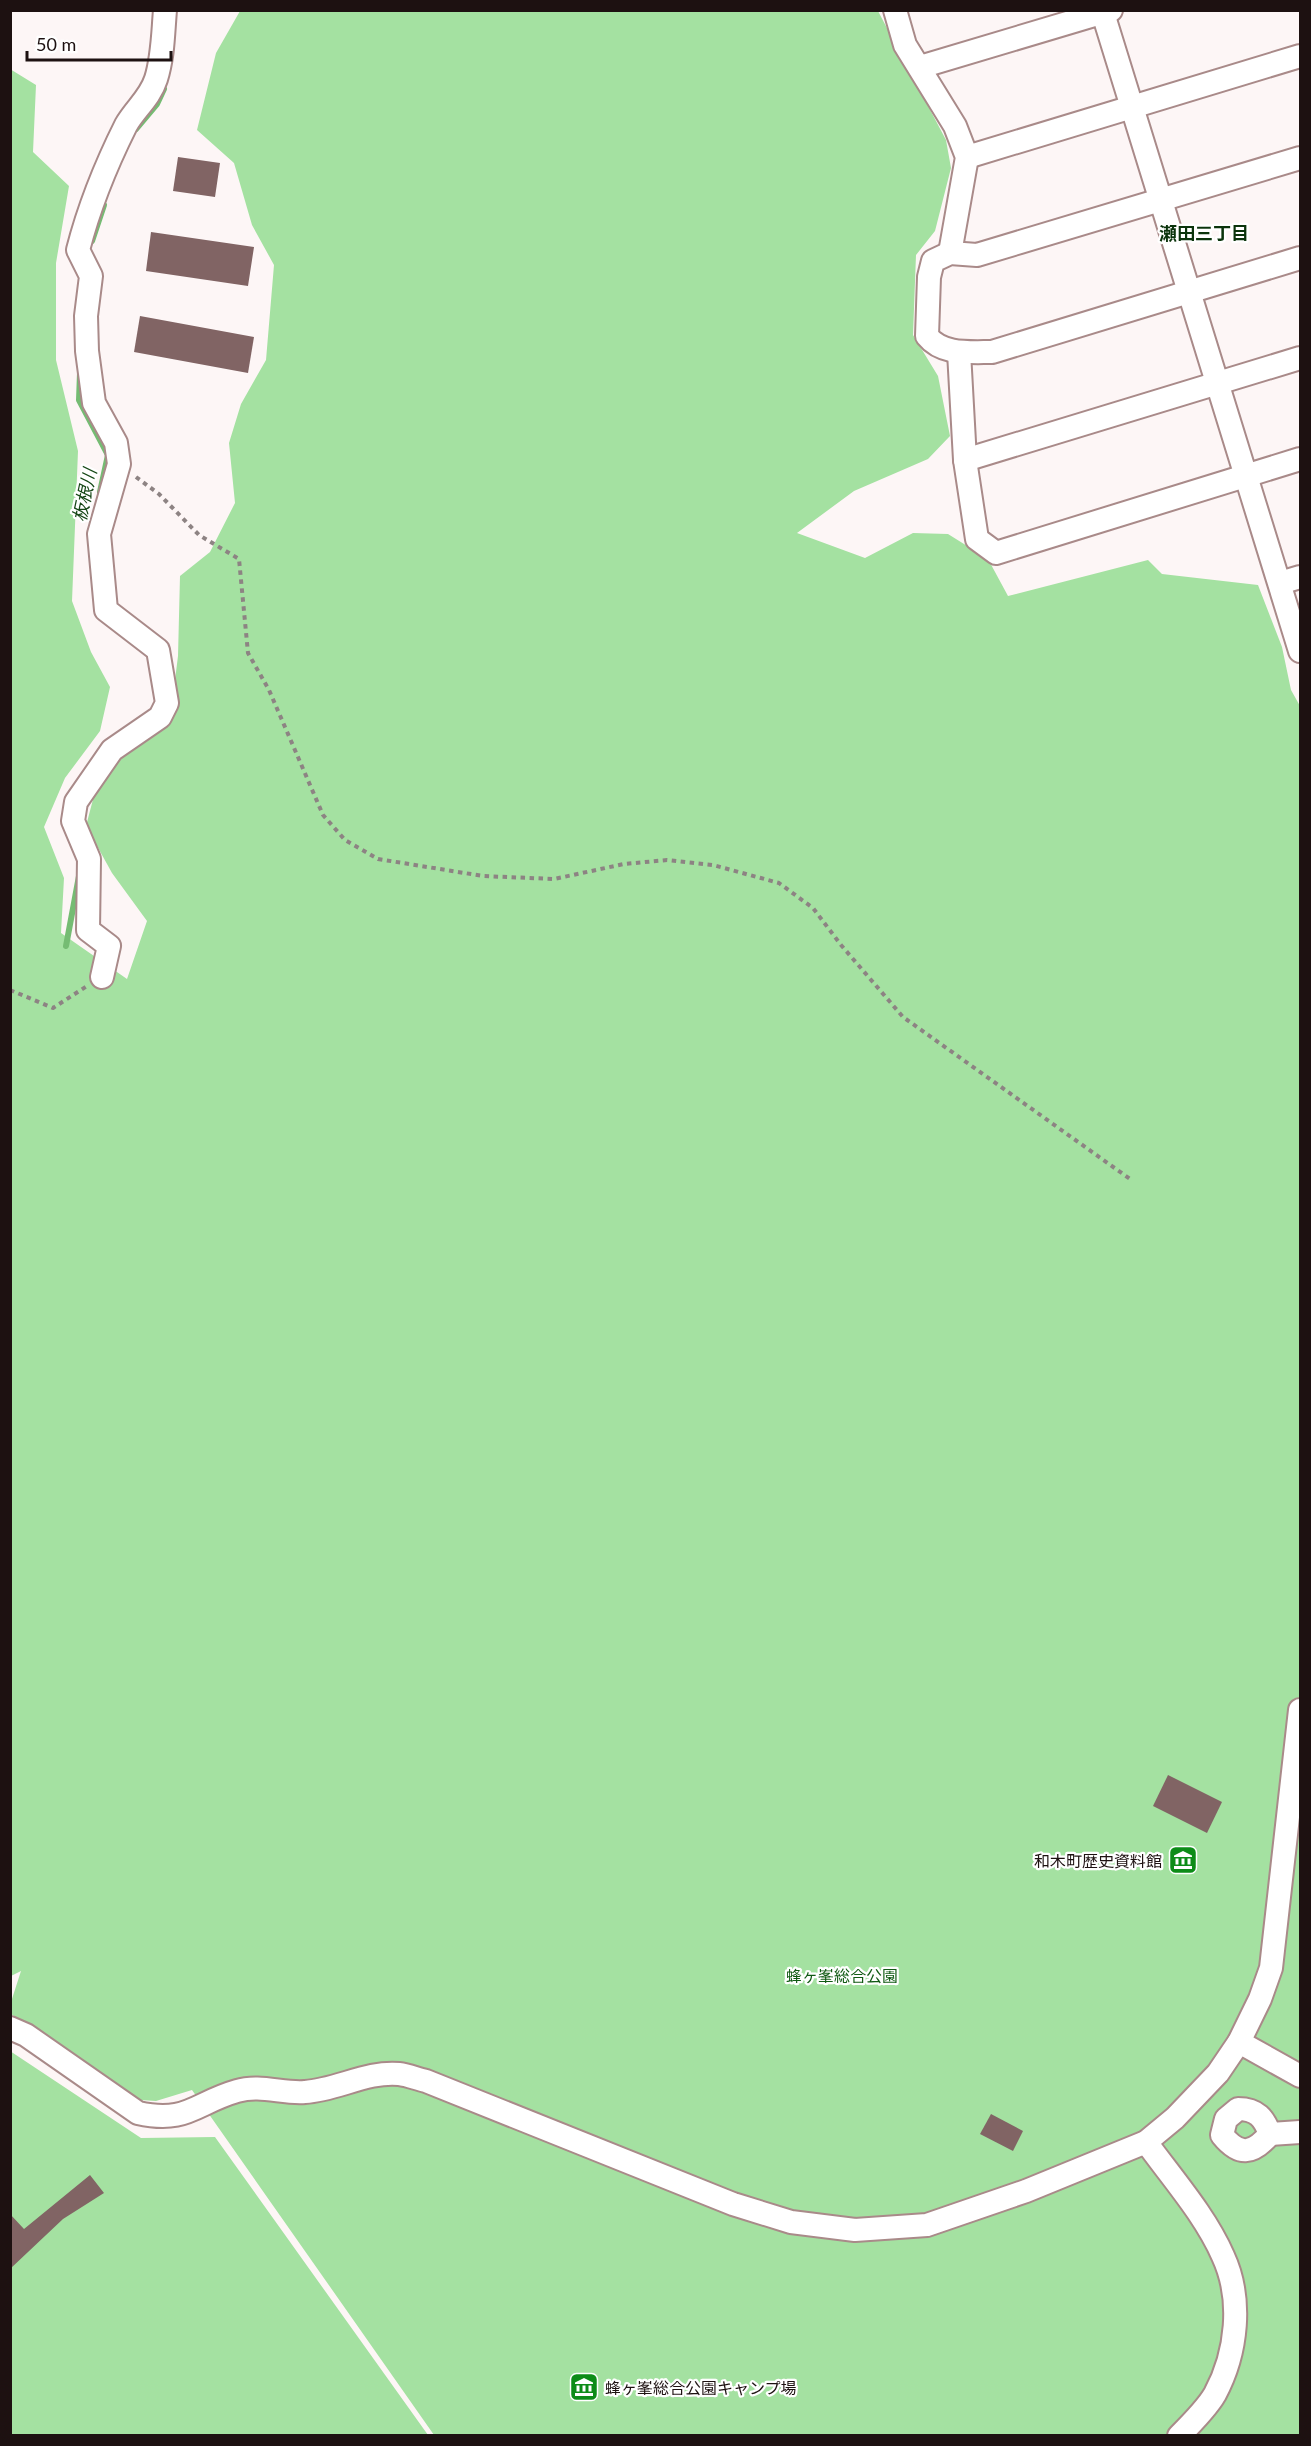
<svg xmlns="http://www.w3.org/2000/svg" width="1311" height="2446" font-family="Lato,'Noto Sans JP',sans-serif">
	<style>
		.green { fill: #a4e1a1 }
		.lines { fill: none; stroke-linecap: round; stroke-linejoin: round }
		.stream { stroke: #75bc73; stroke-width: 6 }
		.building { fill: #816464 }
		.minor-casing { stroke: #a98a89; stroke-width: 26 }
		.path { stroke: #8d8383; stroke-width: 4; stroke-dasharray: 4.5 4.5; stroke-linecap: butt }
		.minor { stroke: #fff; stroke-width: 22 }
		.labels { text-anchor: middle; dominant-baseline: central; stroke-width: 4.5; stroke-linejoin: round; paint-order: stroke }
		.poi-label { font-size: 16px; fill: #1d1111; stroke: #fff; text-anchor: end }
		.park-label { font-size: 16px; fill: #105a13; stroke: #fff }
		.neighbourhood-label { font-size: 18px; font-weight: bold; fill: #0b340c; stroke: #fff }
		.water-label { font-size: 18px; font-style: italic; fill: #164716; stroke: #fff }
	</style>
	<rect width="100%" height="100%" fill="#fdf6f6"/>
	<g class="green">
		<polygon points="240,11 878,11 946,140 951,168 935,231 916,255 913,335 938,376 950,436 928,459 854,491 797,533 865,558 913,533 948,534 988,559 1008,596 1148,560 1162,574 1258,585 1282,647 1291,690 1300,706 1300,2435 434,2435 192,2090 156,2101 140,2100 11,2014 11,2002 21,1971 11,1976 10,69 36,85 33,152 69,186 56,263 56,360 78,451 72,601 91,652 110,687 100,731 65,778 44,827 64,878 61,933 127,979 147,921 112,873 86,826 96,788 112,759 170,720 178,656 180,576 210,552 235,503 229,443 241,404 266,360 274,265 252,225 234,163 197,130 216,53"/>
		<polygon points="10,2051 141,2138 215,2137 428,2435 11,2435"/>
	</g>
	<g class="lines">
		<g class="stream">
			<polyline points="136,129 157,104 164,89"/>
			<polyline points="92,241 104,205"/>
			<polyline points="80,373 79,400 108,455 100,492"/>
			<polyline points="66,946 79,876"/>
		</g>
	</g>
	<g class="building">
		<polygon points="178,157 220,163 215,197 173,191"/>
		<polygon points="151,232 254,247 248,286 146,271"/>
		<polygon points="140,316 254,337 248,373 134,352"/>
		<polygon points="1168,1775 1222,1802 1207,1833 1153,1806"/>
		<polygon points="991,2114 1023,2131 1013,2151 980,2134"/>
		<polygon points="90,2175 104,2193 63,2219 10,2269 10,2214 24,2229"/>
	</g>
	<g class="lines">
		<g class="minor-casing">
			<g id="minor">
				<polyline points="895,10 905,45 955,126 967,157 950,253"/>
				<polyline points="1102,10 1300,651"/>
				<polyline points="920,67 1111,10"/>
				<polyline points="967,157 1300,56"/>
				<path d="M1300 158 977 255 950 253 933 261 929 277 927 336C942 355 969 352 992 352L1300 258"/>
				<polyline points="959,352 965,460 977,539 996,553 1300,459"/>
				<polyline points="965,460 1300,358"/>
				<polyline points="1280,583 1300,577"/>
				<path d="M102 977 109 946 88 930 89 859 73 821 76 802 112 750 160 717 167 703 158 650 106 610 99 534 119 464 116 443 94 403 87 351 86 316 91 276 78 250C89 207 106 165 126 125 135 109 150 98 156 79 163 57 163 33 165 10"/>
				<path d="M10 2028 26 2035 138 2113C187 2124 195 2103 237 2091 260 2084 283 2094 305 2092 337 2090 367 2071 399 2074 408 2075 417 2079 426 2081L733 2204 791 2222 855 2230 927 2225 1026 2191 1146 2142 1175 2118 1218 2073 1239 2042 1260 1999 1271 1968 1300 1710"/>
				<polyline points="1239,2042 1300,2076"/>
				<path d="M1238 2109C1257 2109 1264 2118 1270 2134 1252 2155 1239 2156 1222 2135L1226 2119Z"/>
				<polyline points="1270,2134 1300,2132"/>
				<path d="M1146 2142C1172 2178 1205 2215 1223 2256 1243 2299 1237 2353 1215 2394 1207 2408 1191 2424 1179 2436"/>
			</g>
		</g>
		<g class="path">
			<polyline points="136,477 159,494 199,535 239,559 248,653 269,690 323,815 345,840 378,859 483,876 554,879 624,864 667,860 713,865 779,883 813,908 841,945 903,1017 1130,1179"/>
			<polyline points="10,990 53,1008 87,986"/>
		</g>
		<use href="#minor" class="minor"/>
	</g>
	<defs>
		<g id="museum-square" transform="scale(1.5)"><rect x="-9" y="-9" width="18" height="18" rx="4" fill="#0d8c18" stroke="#fff"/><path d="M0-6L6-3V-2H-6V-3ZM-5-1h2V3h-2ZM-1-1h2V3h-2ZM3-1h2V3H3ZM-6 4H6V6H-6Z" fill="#fff"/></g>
	</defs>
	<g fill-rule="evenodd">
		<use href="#museum-square" x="1183" y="1860"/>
		<use href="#museum-square" x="584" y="2387"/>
	</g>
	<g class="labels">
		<g class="poi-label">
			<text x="1162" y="1860">和木町歴史資料館</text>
			<text x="605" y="2387" text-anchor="start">蜂ヶ峯総合公園キャンプ場</text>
		</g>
		<g class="park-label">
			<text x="842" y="1975">蜂ヶ峯総合公園</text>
		</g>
		<g class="neighbourhood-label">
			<text x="1204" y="233">瀬田三丁目</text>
		</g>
		<g class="water-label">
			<text transform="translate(84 495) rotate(-78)">板根川</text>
		</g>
	</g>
	<rect width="1311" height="2446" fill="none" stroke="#1d1111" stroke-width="24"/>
	<path d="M27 51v9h144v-9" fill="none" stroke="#1d1111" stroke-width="3"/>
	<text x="36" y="51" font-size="18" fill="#1d1111" stroke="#ffffff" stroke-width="4.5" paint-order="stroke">50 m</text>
</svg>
